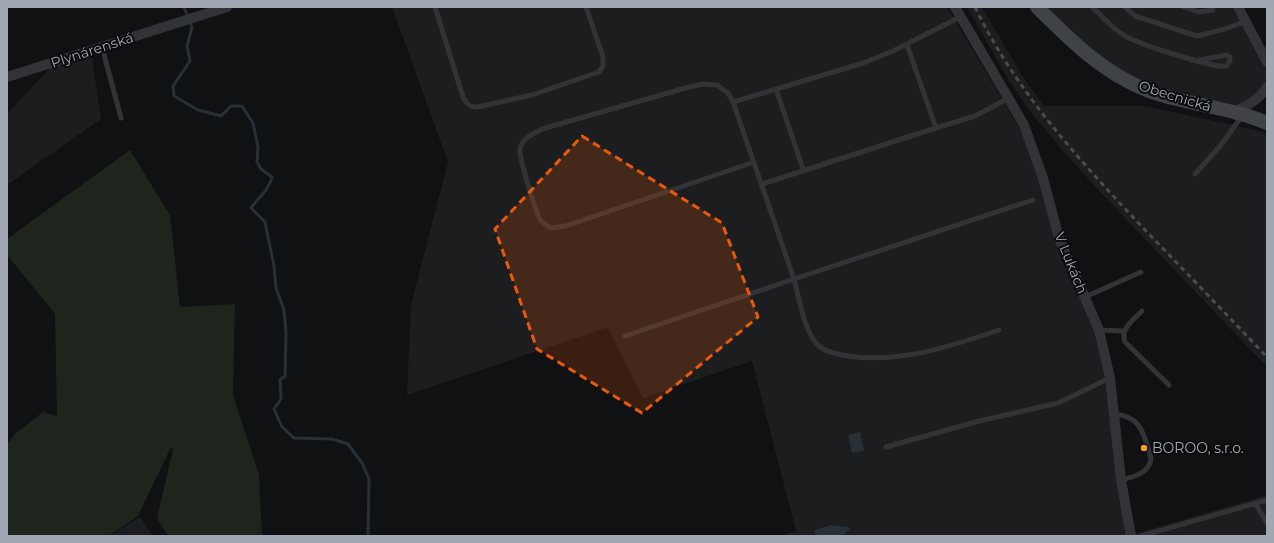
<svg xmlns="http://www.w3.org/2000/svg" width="1274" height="543" font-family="Montserrat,sans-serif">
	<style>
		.built { fill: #1c1d1f }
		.green { fill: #1d251d }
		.water { fill: #273036 }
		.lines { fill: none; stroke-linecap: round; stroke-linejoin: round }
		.stream { stroke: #273036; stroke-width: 3 }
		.lane { stroke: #313337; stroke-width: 5 }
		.street { stroke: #313337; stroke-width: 10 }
		.secondary { stroke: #3f4247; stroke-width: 14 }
		.rail { stroke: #484b50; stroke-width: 3; stroke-dasharray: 5 4; stroke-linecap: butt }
		.marked { fill: #e8590c; fill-opacity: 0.2; stroke: #e8590c; stroke-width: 3; stroke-dasharray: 8 5; stroke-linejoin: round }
		.poi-dot { fill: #f69f24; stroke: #0b0c0d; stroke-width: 1.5 }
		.labels { text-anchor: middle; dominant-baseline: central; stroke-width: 4; stroke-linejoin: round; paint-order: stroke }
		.street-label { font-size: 14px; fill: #a1a8b3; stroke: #0b0c0d }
		.poi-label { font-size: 14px; fill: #a1a8b3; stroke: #0b0c0d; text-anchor: start }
	</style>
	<rect width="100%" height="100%" fill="#101112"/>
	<g class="built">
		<polygon points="392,7 947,7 1031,148 1095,331 1103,352 1131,535 1267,495 1267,536 780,536 796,531 752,361 643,398 608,327 407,395 411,305 448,162"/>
		<polygon points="967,7 982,7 1021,74 1044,106 1145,106 1261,131 1267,135 1267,367 1102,194 1062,150 1033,115 1009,81"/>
		<polygon points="1037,7 1232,7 1267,68 1267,87 1244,108 1127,81"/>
		<polygon points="91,52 101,119 7,185 7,114 52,66"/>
		<polygon points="140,517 153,536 109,536"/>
	</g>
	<polygon class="green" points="130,150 170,215 180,307 235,304 233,395 259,475 262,536 168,536 157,518 173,449 171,447 138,516 108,536 7,536 7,445 14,435 43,412 57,416 55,314 7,255 7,239"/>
	<g class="water">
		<polygon points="860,432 864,451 852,453 848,435"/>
		<polygon points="831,525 848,527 850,529 842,536 815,536 815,530"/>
	</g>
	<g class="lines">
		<path class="stream" d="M184 7 192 27 187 46 190 61 173 86 174 96 198 110 221 116 231 106H242L253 123 258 147 257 162 261 169 272 177C269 190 259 197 251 208L265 222 274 266 276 288 284 310 286 332 285 376 280 380 281 399 274 409 282 427 294 438 332 439 348 444 362 463 369 479 368 536"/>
		<g class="lane">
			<path d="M435 7 463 97C467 104 469 107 478 107L532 95 599 72 603 66V57L586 7"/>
			<path d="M1092 7C1102 16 1111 27 1122 34 1134 43 1215 69 1227 66L1230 60V57L1226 55 1200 60"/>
			<polyline points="1125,7 1135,16 1197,36 1225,29 1246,21"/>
			<polyline points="1184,7 1199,12 1213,10"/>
			<polyline points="102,47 121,118"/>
			<polyline points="776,89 803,169"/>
			<polyline points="733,102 863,63 893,51 962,16"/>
			<polyline points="936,128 975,116 1009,98"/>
			<path d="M754 162 566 226 551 228C548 226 544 224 541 221 536 214 519 157 520 149 522 138 533 134 542 129L689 87 703 84 717 85 728 93 733 102 794 279 1033 200"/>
			<polyline points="1195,174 1221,145 1242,116"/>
			<polyline points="762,184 936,128 907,45"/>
			<polyline points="1085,297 1141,272"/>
			<path d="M1142 311C1133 320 1120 329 1125 342L1169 385"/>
			<polyline points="1099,330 1124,331"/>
			<path d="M625 336 794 279C799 297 804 331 817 344 823 351 833 353 842 355 895 365 949 347 999 330"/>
			<path d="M1115 414C1138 417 1142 428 1148 448 1150 453 1152 458 1150 463 1145 475 1132 477 1121 480"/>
			<polyline points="886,447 979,421 1058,403 1110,378"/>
			<polyline points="1255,503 1267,523"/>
			<polyline points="1141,536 1267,500"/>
		</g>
		<g class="street">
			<polyline points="955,7 1024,125 1043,178 1059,238 1099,330 1110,378 1121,480 1131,536"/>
			<polyline points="1238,7 1267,62"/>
			<polyline points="7,77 227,7"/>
			<path d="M1232 112C1247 107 1259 100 1267 87"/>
		</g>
		<path class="secondary" d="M1037 7C1070 40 1104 74 1149 91 1187 105 1230 107 1267 123"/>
		<path class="rail" d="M975 7C1016 92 1081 162 1145 230 1186 272 1226 314 1267 357"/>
	</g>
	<path class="marked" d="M582 136 722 223 758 317 642 413 537 349 495 229Z"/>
	<circle class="poi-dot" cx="1144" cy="448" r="4"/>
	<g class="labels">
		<g class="street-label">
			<text transform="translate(92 50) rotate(-18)">Plynárenská</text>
			<text transform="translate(1175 96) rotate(17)">Obecnická</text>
			<text transform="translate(1071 263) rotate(68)">V Lukách</text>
		</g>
		<g class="poi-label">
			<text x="1152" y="448">BOROO, s.r.o.</text>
		</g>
	</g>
	<rect width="1274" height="543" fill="none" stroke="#a1a8b3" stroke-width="16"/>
</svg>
